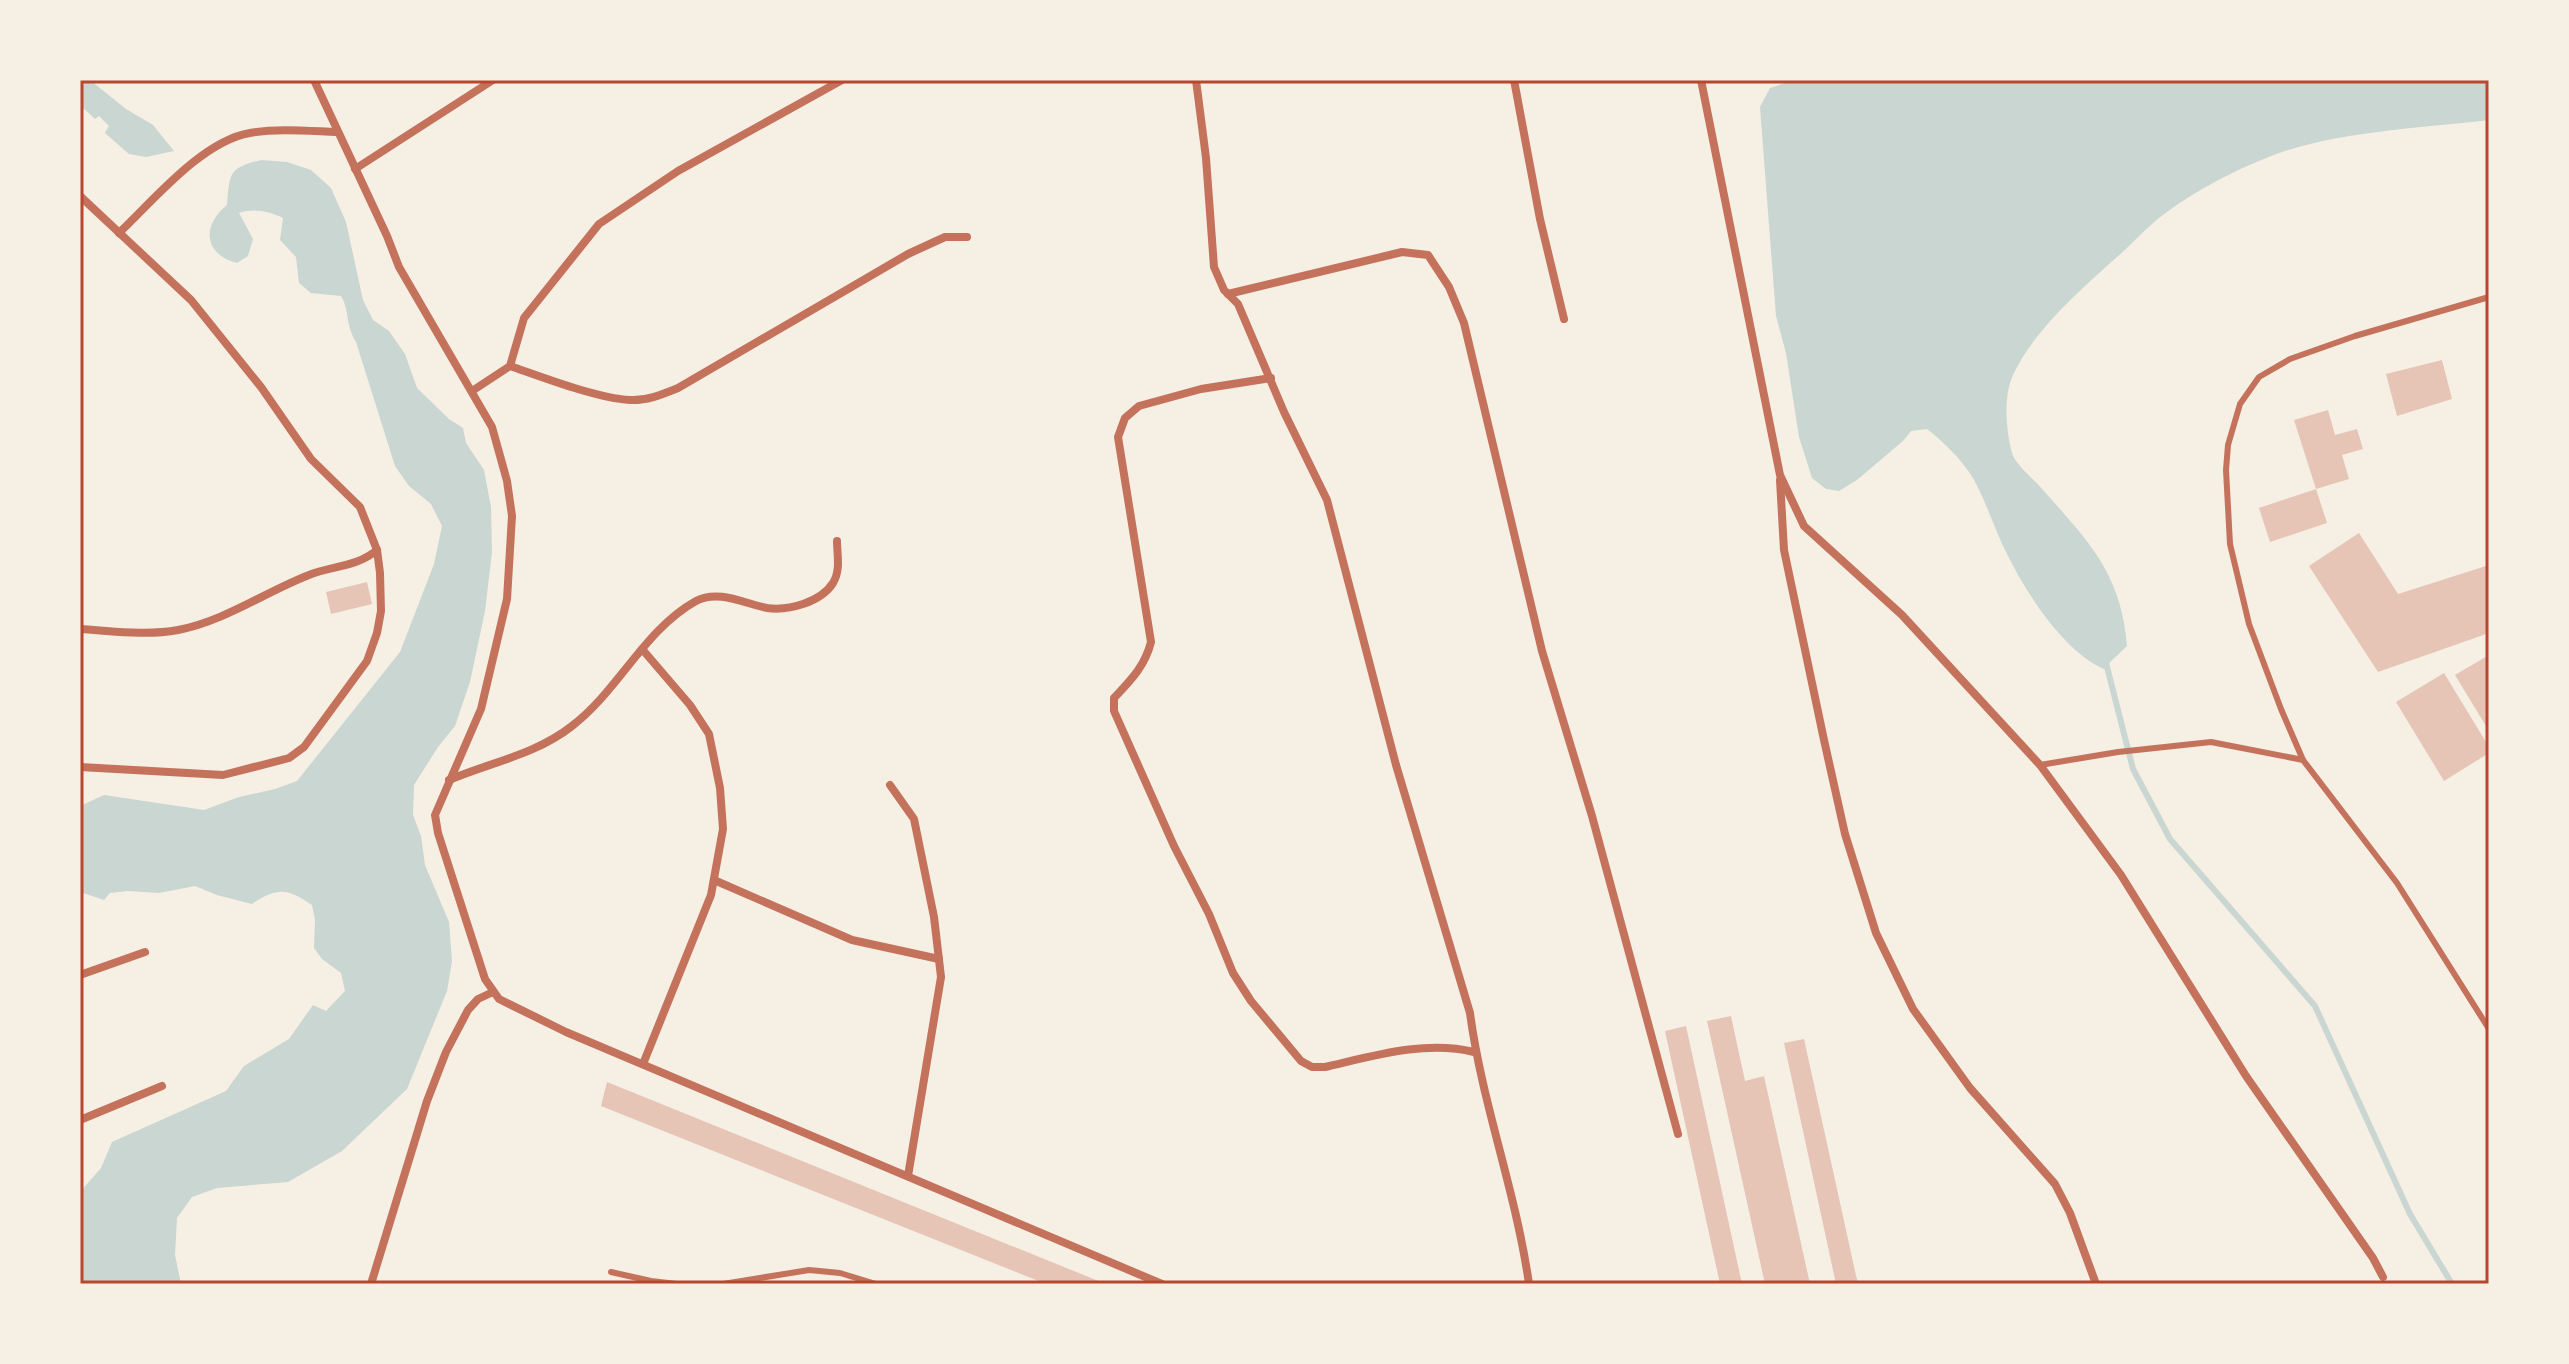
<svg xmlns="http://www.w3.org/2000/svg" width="2569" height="1364" font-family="Barlow,sans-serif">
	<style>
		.water { fill: #c9d6d2 }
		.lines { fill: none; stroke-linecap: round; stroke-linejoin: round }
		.stream { stroke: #c9d6d2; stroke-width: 6 }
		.building { fill: #e6c5b7 }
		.service { stroke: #c5725c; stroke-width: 6 }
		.minor { stroke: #c5725c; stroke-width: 8 }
		.neatline { fill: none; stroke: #b5482f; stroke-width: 3 }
	</style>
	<rect width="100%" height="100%" fill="#f6efe4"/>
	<g class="water">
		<polygon points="80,80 90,80 126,109 153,125 174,151 146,157 129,154 105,133 109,126 99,116 95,119 80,105"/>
		<path d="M1794 80H2489V120C2422 128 2343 131 2279 153 2238 168 2185 195 2152 224 2140 234 2129 247 2117 257 2081 289 2033 331 2013 375 2003 397 2006 430 2012 453 2016 466 2034 479 2043 490 2089 542 2121 573 2127 646L2108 664 2106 670C2065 653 2028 596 2008 556 1995 531 1987 503 1973 478 1961 459 1945 443 1927 429L1911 431 1903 441 1857 480 1839 491 1826 489 1812 478 1799 437 1786 353 1776 316 1760 107 1770 88Z"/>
		<path d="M261 160 287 162 311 170 331 188 346 222 363 300 373 320 389 331 405 354 417 388 449 419 463 428 466 443 484 470 491 507 492 552 485 611 470 682 455 726 438 747 414 785 413 815 421 836 425 865 449 922 452 961 447 991 407 1089 342 1151 288 1182 217 1188 192 1197 177 1218 175 1255 181 1284H80V1192L101 1168 112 1142 226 1091 244 1066 289 1039 313 1005 326 1011 345 991 341 973 322 959 314 948 315 920 312 905C287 888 277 887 252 904L217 895 195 886 159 893 128 891 110 893 104 900 80 892V806L104 795 204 810 239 797 275 789 297 781 400 652 434 564 442 526 431 504 409 486 395 466 356 342C345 324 350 311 341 296L311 293 299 283 296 257 280 240 283 218C269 211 253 208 239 213L253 239 248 256 237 263C203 254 202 225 227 205 230 173 228 168 261 160Z"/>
	</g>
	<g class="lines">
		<polyline class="stream" points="2105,659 2133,769 2170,839 2315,1006 2410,1214 2452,1284"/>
	</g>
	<g class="building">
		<polygon points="2442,360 2452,399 2397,416 2386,374"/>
		<polygon points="2328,410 2335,435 2357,429 2363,449 2342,455 2349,479 2316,489 2294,420"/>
		<polygon points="2316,489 2327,523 2270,542 2259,508"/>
		<polygon points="2359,533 2398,594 2489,565 2489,633 2378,672 2309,566"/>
		<polygon points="367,582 372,604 331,614 326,592"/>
		<polygon points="2489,655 2489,731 2455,675"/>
		<polygon points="2444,673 2489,747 2489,753 2444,781 2396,702"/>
		<polygon points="1731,1016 1745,1081 1764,1076 1810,1284 1765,1284 1707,1021"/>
		<polygon points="1686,1026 1742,1284 1720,1284 1665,1031"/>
		<polygon points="1804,1039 1855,1271 1858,1284 1836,1284 1784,1043"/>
		<polygon points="607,1082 1106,1284 1046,1284 601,1106"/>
	</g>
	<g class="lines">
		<g class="service">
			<polyline points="2489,297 2355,336 2290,359 2259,377 2240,404 2228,445 2226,470 2230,544 2249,624 2281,709 2303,760 2397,883 2489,1029"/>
			<polyline points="2040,765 2118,752 2211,742 2303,760"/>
			<polyline points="611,1272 651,1281 677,1284"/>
			<polyline points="723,1284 809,1270 840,1273 876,1284"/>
		</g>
		<g class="minor">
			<polyline points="314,80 387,236 399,267 492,427 507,481 512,516 507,599 481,709 435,815 438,833 485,979 499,999 566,1032 1162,1284"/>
			<path d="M1196 80 1206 158 1214 267 1224 290 1238 304 1284 412 1327 500 1396 765 1470 1013C1482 1104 1516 1192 1529 1284"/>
			<polyline points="1514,80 1540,219 1564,319"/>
			<polyline points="1701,80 1780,475 1804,526 1902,615 2040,765 2121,875 2246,1076 2373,1258 2383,1277"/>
			<polyline points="355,169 493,80"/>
			<polyline points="80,196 191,300 261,387 311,459 360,507 377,550 380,573 381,611 377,633 367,661 304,747 289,758 223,775 80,767"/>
			<path d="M119 233C153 201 202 141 250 133 277 128 309 131 336 132"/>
			<polyline points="1228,294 1402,252 1428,255 1449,287 1464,323 1542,651 1592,816 1678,1134"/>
			<path d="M510 366C542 377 596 398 630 400 647 401 663 394 678 388L908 254 945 237H967"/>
			<path d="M1271 378 1201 389 1139 406 1125 418 1118 437 1151 642C1145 666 1131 680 1114 698V711L1174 846 1209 914 1233 973 1251 1001 1301 1061 1312 1067H1325C1373 1056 1425 1040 1474 1052"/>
			<polyline points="472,391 510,366 524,318 599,224 678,171 842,80"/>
			<polyline points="1780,480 1784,550 1824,740 1845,834 1876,933 1913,1009 1970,1088 2055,1184 2070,1213 2096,1284"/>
			<path d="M80 629C112 631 147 636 178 630 225 621 265 592 309 575 332 566 357 567 377 550"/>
			<polyline points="642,649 690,705 709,734 720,788 723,829 711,895 643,1064"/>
			<path d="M449 780C491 762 535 755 572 726 619 690 644 630 696 601 719 589 745 604 767 608 789 611 821 602 833 583 841 570 837 554 837 541"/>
			<polyline points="890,785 914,819 934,917 941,977 908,1176"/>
			<polyline points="714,880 852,940 939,959"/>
			<polyline points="80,975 145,952"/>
			<polyline points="80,1120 162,1086"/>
			<polyline points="371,1284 427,1101 446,1052 468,1010 478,999 493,992"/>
		</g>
	</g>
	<rect width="2569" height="1364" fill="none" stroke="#f6efe4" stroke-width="164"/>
	<rect x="82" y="82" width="2405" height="1200" class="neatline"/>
</svg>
